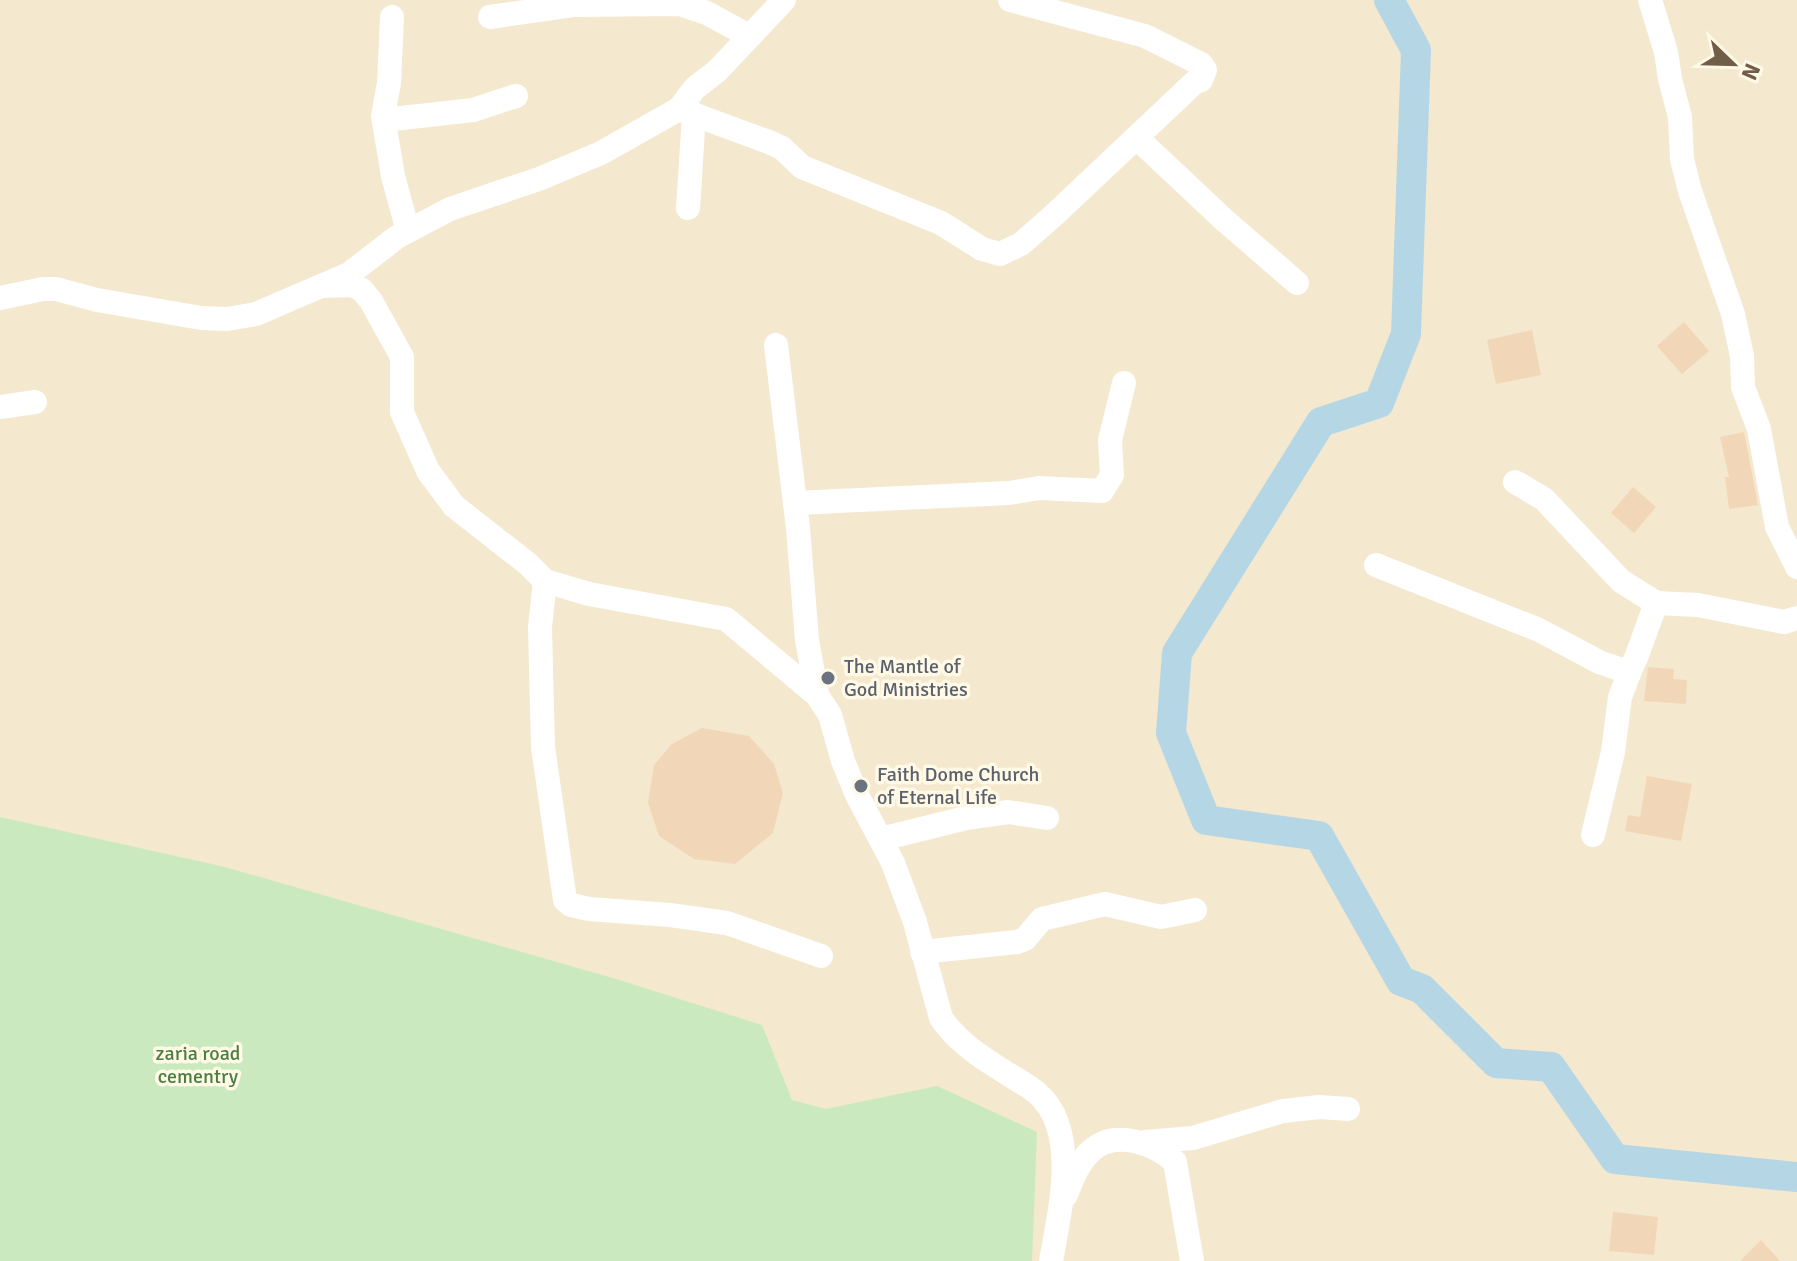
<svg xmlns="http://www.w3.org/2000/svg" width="1797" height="1261" font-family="Signika,sans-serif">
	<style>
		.residential { fill: #f4e8cf }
		.green { fill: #cae9bf }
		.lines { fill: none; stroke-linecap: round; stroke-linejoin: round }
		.river { stroke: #b5d7e5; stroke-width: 30 }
		.building { fill: #f1d7b8 }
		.minor { stroke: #fff; stroke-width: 24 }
		.worship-dot { fill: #6b7280; stroke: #fff9e6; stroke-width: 3 }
		.labels { text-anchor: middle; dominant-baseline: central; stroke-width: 7; stroke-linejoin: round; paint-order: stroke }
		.worship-label { font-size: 20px; fill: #5b616d; stroke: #fff9e6; text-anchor: start }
		.park-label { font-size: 20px; fill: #4b7e42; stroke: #fff9e6 }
	</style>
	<rect width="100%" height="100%" fill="#fcf5e0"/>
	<rect class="residential" x="0" y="0" width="1797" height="1261"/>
	<polygon class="green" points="0,817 225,867 616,979 762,1025 792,1100 826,1109 937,1086 1037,1132 1032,1261 0,1261"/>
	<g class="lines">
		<polyline class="river" points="1389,0 1416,50 1406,334 1379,403 1321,422 1177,653 1171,733 1206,820 1319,836 1401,981 1422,989 1496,1063 1551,1067 1615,1159 1797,1177"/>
	</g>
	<g class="building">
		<polygon points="1684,322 1709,351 1682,374 1657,346"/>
		<polygon points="1532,330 1541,375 1496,384 1487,340"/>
		<polygon points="1744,432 1758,505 1729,509 1725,477 1729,477 1720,437"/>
		<polygon points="1633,487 1656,507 1634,533 1611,513"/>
		<polygon points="1648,667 1674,669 1673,679 1687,680 1686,704 1644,701"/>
		<polygon points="702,728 749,736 774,764 783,793 773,833 735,864 694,859 659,836 648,803 654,765 672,744"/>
		<polygon points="1647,776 1692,784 1681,841 1625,831 1628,815 1640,817"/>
		<polygon points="1613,1212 1658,1217 1654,1255 1609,1251"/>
		<polygon points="1761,1240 1780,1261 1740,1261"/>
	</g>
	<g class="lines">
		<g class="minor">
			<polyline points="1650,0 1666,52 1670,79 1680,117 1682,159 1690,191 1733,314 1742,356 1743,387 1759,429 1777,527 1797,567"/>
			<polyline points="392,17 389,83 383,116 393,176 408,231"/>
			<polyline points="490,17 573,5 680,4 707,13 749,36"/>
			<polyline points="679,109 769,142 782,148 802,167 941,223 982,249 1000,254 1021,244 1053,216 1195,82 1201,80 1205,70 1201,64 1145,36 1010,0"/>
			<polyline points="384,120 473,110 516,96"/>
			<polyline points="1137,138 1222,218 1297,283"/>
			<polyline points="688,208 694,114"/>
			<path d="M322 286 352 285 362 290 371 301 402 357V412L428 471 454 506 528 564 545 581 589 594 726 619 817 695 830 715 843 761 857 795 893 863 915 922 941 1018C962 1049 998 1067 1029 1087 1083 1121 1060 1209 1051 1261"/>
			<polyline points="0,298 43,289 56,289 97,300 201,318 227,319 256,314 349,274 397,237 450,209 539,179 601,153 679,109 695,88 717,71 784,0"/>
			<polyline points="776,345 798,528 807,640 817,695"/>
			<polyline points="0,407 35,402"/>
			<polyline points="1515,482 1544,499 1621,581 1656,603 1698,605 1784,622 1797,618"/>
			<polyline points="795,503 1009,493 1039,488 1102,491 1112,475 1110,440 1124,383"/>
			<polyline points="1376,565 1539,630 1599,662 1625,671 1632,666 1636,658 1656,603"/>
			<polyline points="545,581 540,627 543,747 565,900 571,905 589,909 670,915 727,923 821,956"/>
			<polyline points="1593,835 1613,752 1620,697 1632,666"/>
			<polyline points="881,839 966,818 1008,812 1047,818"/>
			<polyline points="922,952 1017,942 1025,939 1042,919 1105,904 1161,917 1195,910"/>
			<polyline points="1145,1142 1193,1138 1283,1111 1319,1107 1348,1109"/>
			<path d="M1066 1195C1072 1179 1079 1161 1092 1150 1116 1129 1155 1144 1175 1162L1192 1261"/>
		</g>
	</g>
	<g class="worship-dot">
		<circle cx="828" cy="678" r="8"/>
		<circle cx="861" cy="786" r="8"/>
	</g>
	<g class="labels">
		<g class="worship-label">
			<text x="844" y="666">The Mantle of<tspan x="844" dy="23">God Ministries</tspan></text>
			<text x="877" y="774">Faith Dome Church<tspan x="877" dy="23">of Eternal Life</tspan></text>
		</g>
		<g class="park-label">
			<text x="198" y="1053">zaria road<tspan x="198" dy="23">cementry</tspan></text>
		</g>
	</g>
	<g transform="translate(1733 64) rotate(113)" stroke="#fff9e6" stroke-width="6" paint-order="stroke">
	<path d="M0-6L14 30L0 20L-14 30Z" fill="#725d48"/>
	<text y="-12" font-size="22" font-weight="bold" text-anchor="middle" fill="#725d48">N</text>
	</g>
</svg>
